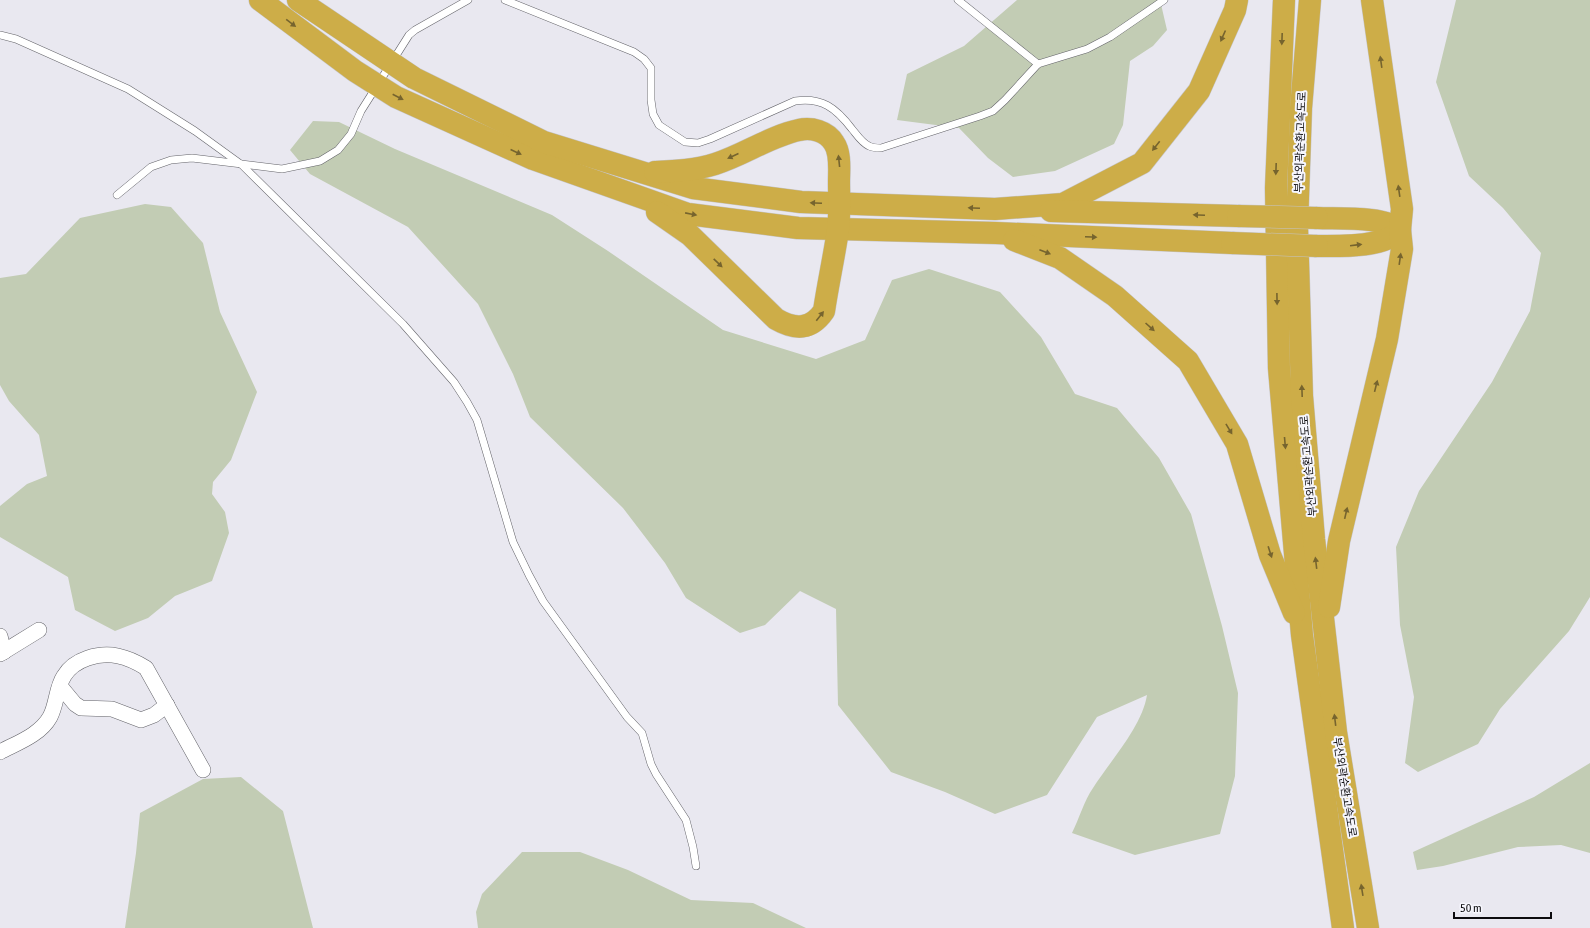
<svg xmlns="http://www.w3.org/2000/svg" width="1590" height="928" font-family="'Asap Condensed','Noto Sans KR',sans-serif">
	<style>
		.green { fill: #c2ccb4 }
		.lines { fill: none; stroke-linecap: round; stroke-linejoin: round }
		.lane-casing { stroke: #636369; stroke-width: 8 }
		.street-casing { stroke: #636369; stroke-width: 16 }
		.highway-casing { stroke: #c5c4c5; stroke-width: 23 }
		.lane { stroke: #fff; stroke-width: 7 }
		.street { stroke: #fff; stroke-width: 15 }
		.highway { stroke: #cdad48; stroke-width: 22 }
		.highway-bridge-casing { stroke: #c5c4c5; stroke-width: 23; stroke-linecap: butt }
		.highway-bridge { stroke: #cdad48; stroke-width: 22 }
		.oneway { fill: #76642e }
		.labels { text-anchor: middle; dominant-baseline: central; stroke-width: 4; stroke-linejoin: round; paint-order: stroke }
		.street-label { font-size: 11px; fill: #0c0b0e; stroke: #f6f6fd }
	</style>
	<rect width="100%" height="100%" fill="#e9e8f0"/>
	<g class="green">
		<polygon points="1017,0 1160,0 1167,30 1153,46 1130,61 1123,125 1114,144 1055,171 1013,177 988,158 959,128 897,120 907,74 964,46"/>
		<polygon points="1456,0 1590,0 1590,597 1569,631 1500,709 1478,744 1418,772 1405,763 1414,697 1400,625 1396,547 1419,491 1492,382 1530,311 1541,253 1503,208 1469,176 1436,82"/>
		<path d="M313 121 339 122 395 149 552 215 608 251 723 330 816 359 865 340 892 280 929 269 1000 292 1041 337 1075 394 1117 408 1159 458 1191 514 1222 626 1238 693 1235 776 1220 834 1135 855 1072 833C1079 819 1084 801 1093 788 1110 761 1142 727 1147 695L1097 717 1047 795 995 814 945 792 891 772 838 705 836 609 800 591 765 625 740 633 686 598 665 563 623 508 530 417 513 374 478 304 408 227 310 174 290 150Z"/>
		<polygon points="145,204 171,207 203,243 220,312 257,392 231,460 213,482 212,494 225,512 229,533 212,581 175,596 148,618 115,631 75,610 68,577 0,537 0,506 27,484 47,476 39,435 9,401 0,385 0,278 26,274 80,218"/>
		<polygon points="1590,763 1590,853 1561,845 1518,847 1443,866 1417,870 1413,852 1534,797"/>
		<polygon points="241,777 283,811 313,928 125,928 136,853 140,813 203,779"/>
		<polygon points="522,852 580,852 628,870 691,900 753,903 806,928 478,928 476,912 482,894"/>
	</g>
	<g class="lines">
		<g class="lane-casing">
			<g id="lane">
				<path d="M505 0 634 52 644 59 651 68V100L653 114 659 125 685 142 698 143 710 139 795 101C822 97 836 108 852 129 857 135 862 143 869 146 873 148 877 148 881 148L980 116 993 111 1005 100 1038 64 1087 49 1110 37 1164 0"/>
				<polyline points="958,0 1038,64"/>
				<polyline points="0,35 16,39 128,89 195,131 242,165 403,324 454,382 467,402 477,420 513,542 529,575 543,601 627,717 642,733 651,764 656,774 686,820 693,847 696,866"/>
				<polyline points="117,195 151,167 171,160 192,158 282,169 320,161 338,150 351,134 361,111 409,35 415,30 468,0"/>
			</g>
		</g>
		<g class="street-casing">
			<g id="street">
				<polyline points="0,636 4,652"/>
				<polyline points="0,654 39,630"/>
				<polyline points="60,686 75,704 81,708 112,709 141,720 154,715 167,705"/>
				<path d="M0 752C17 743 40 735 50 717 57 704 56 688 64 676 74 659 99 652 118 656 128 658 138 663 146 668L203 770"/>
			</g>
		</g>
		<g class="highway-casing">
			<g id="highway">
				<polyline points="260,0 355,71 396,97 533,159 688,214 798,228 996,233 1232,243"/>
				<polyline points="298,0 414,78 544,142 693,188 801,202 995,209 1063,204 1142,163 1199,91 1235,10 1237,0"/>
				<polyline points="1284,0 1276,188 1279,368 1302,635 1343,928"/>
				<polyline points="1310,0 1301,108 1297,227 1302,396 1314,539 1336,732 1368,928"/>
				<path d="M655 172C675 171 696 170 715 164 744 155 770 136 799 130 811 127 827 131 834 143 841 153 839 170 839 181 839 197 840 214 838 230 834 257 828 284 824 311 811 330 795 330 776 319L690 235 657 212"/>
				<polyline points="1051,211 1238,216"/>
				<path d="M1317 218C1339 219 1385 216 1400 230"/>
				<polyline points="1014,240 1060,258 1115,296 1188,361 1237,444 1270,555 1294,613"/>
				<path d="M1317 246C1338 246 1386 248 1400 230"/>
				<polyline points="1329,607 1339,541 1387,339 1402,249 1400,230 1402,209 1372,0"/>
			</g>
		</g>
		<use href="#lane" class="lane"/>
		<use href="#street" class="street"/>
		<use href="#highway" class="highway"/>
		<g class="highway-bridge-casing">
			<g id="highway-bridge">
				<polyline points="1238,216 1317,218"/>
				<polyline points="1232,243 1317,246"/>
			</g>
		</g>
		<use href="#highway-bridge" class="highway-bridge"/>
	</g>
	<defs><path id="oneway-solid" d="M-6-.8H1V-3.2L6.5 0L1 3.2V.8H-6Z"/></defs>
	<g class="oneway">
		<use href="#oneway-solid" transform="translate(291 23) rotate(37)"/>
		<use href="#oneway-solid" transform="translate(1223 36) rotate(114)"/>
		<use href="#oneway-solid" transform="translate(1282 39) rotate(92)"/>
		<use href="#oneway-solid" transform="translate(1381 62) rotate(-98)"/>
		<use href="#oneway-solid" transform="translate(398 97) rotate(27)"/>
		<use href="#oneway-solid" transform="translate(1156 146) rotate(128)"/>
		<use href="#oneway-solid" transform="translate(516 152) rotate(25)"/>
		<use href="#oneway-solid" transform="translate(733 156) rotate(156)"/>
		<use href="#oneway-solid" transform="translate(839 161) rotate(-96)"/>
		<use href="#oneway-solid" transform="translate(1276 169) rotate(92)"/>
		<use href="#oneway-solid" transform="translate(1399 191) rotate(-98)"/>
		<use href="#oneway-solid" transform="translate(816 203) rotate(-177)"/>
		<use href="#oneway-solid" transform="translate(974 208) rotate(-178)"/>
		<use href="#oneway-solid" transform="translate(691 214) rotate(11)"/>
		<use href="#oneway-solid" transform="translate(1199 215) rotate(-178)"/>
		<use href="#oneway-solid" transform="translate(1091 237) rotate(2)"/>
		<use href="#oneway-solid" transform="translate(1356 245) rotate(-7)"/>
		<use href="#oneway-solid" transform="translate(1045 252) rotate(21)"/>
		<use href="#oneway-solid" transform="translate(1400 259) rotate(-82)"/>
		<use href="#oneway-solid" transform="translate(718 263) rotate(44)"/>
		<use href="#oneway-solid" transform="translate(1277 299) rotate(89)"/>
		<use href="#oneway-solid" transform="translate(820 316) rotate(-52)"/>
		<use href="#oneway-solid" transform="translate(1150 327) rotate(42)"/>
		<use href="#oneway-solid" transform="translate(1376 386) rotate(-76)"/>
		<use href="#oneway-solid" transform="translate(1302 391) rotate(-92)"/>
		<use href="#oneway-solid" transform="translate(1229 429) rotate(59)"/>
		<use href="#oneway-solid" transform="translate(1285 443) rotate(85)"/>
		<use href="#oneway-solid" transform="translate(1346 513) rotate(-77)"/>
		<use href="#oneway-solid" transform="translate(1270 552) rotate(72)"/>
		<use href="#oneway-solid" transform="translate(1316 563) rotate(-97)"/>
		<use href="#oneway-solid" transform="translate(1335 720) rotate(-97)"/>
		<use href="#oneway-solid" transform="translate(1362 890) rotate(-99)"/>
	</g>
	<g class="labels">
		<g class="street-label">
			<text transform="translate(1300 142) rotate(-88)">부산외곽순환고속도로</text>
			<text transform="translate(1308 466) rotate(-95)">부산외곽순환고속도로</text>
			<text transform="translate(1345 787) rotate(81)">부산외곽순환고속도로</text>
		</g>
	</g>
	<path d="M1454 912v6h97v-6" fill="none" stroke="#0c0b0e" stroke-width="2"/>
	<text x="1460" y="912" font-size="12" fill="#0c0b0e" stroke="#f6f6fd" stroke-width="3" paint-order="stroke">50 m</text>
</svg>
